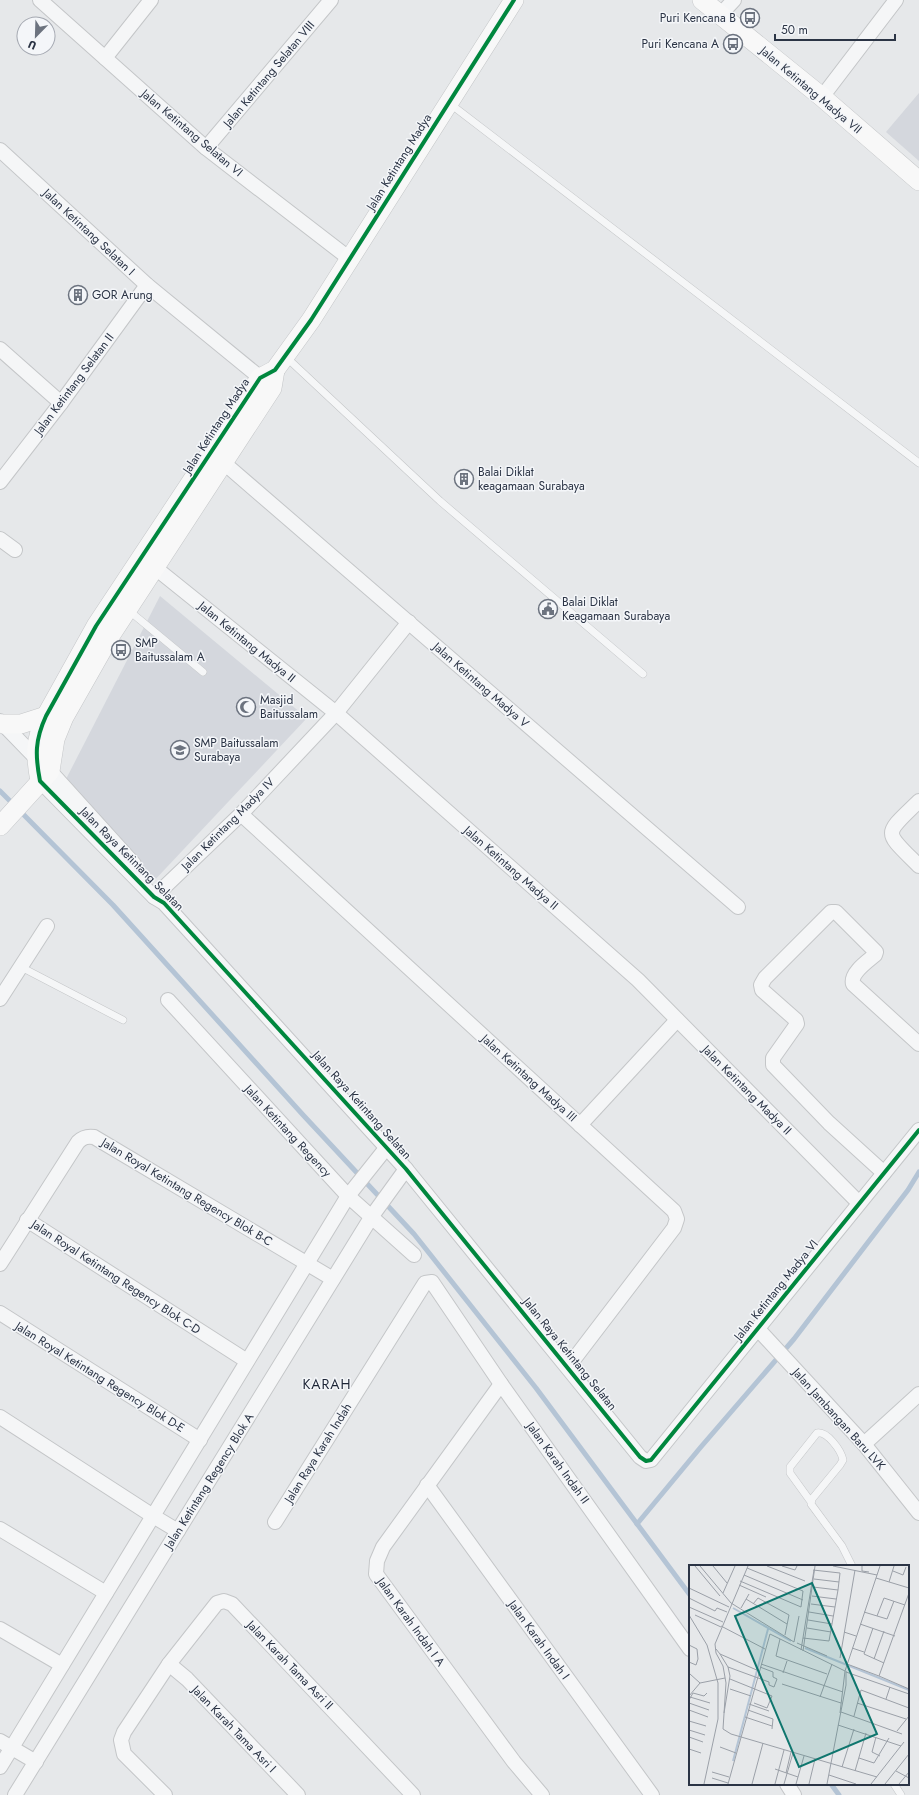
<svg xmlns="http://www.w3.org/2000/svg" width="919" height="1795" font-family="Jost,sans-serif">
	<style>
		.built { fill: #d4d7dd }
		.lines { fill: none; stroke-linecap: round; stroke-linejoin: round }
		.stream { stroke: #b4c4d5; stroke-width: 5 }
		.lane-casing { stroke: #c4c6c8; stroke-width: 8 }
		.street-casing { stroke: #c4c6c8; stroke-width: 16 }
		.secondary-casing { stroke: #c4c6c8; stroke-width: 20 }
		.lane { stroke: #f5f6f7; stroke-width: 7 }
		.street { stroke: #f5f6f7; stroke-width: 14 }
		.secondary { stroke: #f8f8f8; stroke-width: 19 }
		.cycleway-casing { stroke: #f4f6f9; stroke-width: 6 }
		.cycleway { stroke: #00873e; stroke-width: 4 }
		.labels { text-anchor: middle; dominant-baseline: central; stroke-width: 3; stroke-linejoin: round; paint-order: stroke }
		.poi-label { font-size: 12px; fill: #2b3445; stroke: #f4f6f9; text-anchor: start }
		.street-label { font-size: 12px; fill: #2b3445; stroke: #f4f6f9 }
		.quarter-label { font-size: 14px; letter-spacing: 1px; fill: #1d2536; stroke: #f4f6f9 }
		.inset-river { fill: none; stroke: #b4c4d5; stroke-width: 2 }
		.inset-road { fill: none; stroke: #9ba0a8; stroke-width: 1 }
		.view { fill: #0f766e; fill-opacity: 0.15; stroke: #0f766e; stroke-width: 2 }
		.inset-edge { fill: none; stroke: #2b3445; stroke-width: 2 }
	</style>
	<rect width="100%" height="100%" fill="#e6e8ea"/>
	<g class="built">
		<polygon points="919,93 919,161 886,132"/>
		<polygon points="160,596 307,718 152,883 65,781"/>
	</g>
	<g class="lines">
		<g class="stream">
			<polyline points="0,791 14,805"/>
			<polyline points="20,811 113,905 304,1116 414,1234 536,1388 690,1595"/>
			<polyline points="637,1524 700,1448 794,1339 908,1190 919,1172"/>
			<polyline points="831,1784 839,1795"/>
		</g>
		<g class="lane-casing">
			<g id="lane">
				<polyline points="449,103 919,463"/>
				<polyline points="286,357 440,501 643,674"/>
				<polyline points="127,609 203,672"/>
				<polyline points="21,967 123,1020"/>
				<path d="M811 1502 790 1473V1467L817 1433C827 1431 841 1450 843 1460L840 1465 812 1499 811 1504 842 1546 852 1566"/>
				<polyline points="894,1784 901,1795"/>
			</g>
		</g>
		<g class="street-casing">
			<g id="street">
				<polyline points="40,0 206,148 350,259"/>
				<polyline points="720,15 734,0"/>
				<polyline points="105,58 151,0"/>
				<polyline points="822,97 896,0"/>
				<polyline points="206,148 331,0"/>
				<polyline points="0,150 147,285 268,384"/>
				<polyline points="0,349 61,403"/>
				<polyline points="224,463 738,907"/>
				<polyline points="0,482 61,403 147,285"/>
				<polyline points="0,539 15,550"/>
				<polyline points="148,562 336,713 638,980 859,1203"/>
				<polyline points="0,721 35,757 43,759"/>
				<polyline points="50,771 134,864"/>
				<polyline points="40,781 154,897 164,903 406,1169 640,1457 646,1461 651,1460 919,1130"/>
				<path d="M919 801C883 836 883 830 919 866"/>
				<polyline points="241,814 674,1211 677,1219 674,1228 568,1367"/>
				<polyline points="154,897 241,814 336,713 409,622"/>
				<polyline points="0,999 47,926"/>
				<polyline points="168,1000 348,1196 414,1255"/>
				<polyline points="580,1125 677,1020"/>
				<path d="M884 1173 829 1123 773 1065V1058L797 1024 796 1020 762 990 761 985 765 978 831 912H836L876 952 875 955C868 961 850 973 853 984L919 1044"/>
				<polyline points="27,1220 247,1361"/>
				<path d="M0 1264 78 1142C83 1137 87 1136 94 1137L333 1279"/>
				<polyline points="0,1313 200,1440"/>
				<polyline points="757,1328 864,1444 919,1513"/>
				<polyline points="501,1384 383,1547 377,1561 376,1574 514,1762 542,1795"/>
				<polyline points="0,1417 153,1516 178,1531"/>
				<polyline points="864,1444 919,1394"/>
				<polyline points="427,1485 652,1795"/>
				<polyline points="275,1522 425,1283 432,1282 501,1384 690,1649"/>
				<polyline points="0,1529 106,1593"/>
				<polyline points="0,1629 62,1665"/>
				<polyline points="169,1664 187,1679 298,1795"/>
				<polyline points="0,1741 36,1762"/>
				<polyline points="0,1767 348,1196 387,1147"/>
				<polyline points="787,1784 794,1795"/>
				<polyline points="15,1795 372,1216 406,1169"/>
				<polyline points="165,1795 124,1754 121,1740 124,1732 169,1664 217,1603 224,1601 232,1604 413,1795"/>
			</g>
		</g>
		<g class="secondary-casing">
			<g id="secondary">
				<polyline points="702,0 822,97 919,181"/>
				<polyline points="4,724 21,724 46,716"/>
				<path d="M40 781C35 755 35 740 46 716L96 626 260 378 275 370 311 320 514 0"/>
				<polyline points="0,826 50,771 55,739 64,717 110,636 272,388 275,370"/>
			</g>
		</g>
		<use href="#lane" class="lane"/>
		<use href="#street" class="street"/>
		<use href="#secondary" class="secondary"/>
		<g class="cycleway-casing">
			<path id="cycleway" d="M514 0 311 320 275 370 260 378 96 626 46 716C35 740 35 755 40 781L154 897 164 903 406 1169 640 1457 646 1461 651 1460 919 1130"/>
		</g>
		<use href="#cycleway" class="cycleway"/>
	</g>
	<defs>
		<g id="bus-ring" transform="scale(1)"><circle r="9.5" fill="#f4f6f9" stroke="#6c737f" stroke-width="1.5"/><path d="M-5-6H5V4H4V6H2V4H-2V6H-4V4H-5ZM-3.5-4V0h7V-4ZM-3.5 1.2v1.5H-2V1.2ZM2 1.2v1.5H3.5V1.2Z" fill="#6c737f"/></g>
		<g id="building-ring" transform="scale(1)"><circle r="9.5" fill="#f4f6f9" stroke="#6c737f" stroke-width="1.5"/><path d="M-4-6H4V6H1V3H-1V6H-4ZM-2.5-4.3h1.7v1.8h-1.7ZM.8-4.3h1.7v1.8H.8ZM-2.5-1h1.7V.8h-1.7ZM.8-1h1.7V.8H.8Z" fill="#6c737f"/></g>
		<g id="civic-ring" transform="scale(1)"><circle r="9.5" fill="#f4f6f9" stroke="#6c737f" stroke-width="1.5"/><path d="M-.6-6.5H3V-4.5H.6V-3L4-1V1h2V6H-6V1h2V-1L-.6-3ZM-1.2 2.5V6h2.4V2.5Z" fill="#6c737f"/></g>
		<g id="mosque-ring" transform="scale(1)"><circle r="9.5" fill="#f4f6f9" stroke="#6c737f" stroke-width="1.5"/><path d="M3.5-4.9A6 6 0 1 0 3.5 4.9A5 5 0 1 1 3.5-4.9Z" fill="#6c737f"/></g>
		<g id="school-ring" transform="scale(1)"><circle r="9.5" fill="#f4f6f9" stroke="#6c737f" stroke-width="1.5"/><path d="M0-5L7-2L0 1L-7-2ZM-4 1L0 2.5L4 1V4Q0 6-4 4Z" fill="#6c737f"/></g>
	</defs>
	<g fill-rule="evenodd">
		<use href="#bus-ring" x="750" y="18"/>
		<use href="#bus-ring" x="733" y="44"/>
		<use href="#building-ring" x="78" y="295"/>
		<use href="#building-ring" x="464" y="479"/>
		<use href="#civic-ring" x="548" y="609"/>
		<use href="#bus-ring" x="121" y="650"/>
		<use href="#mosque-ring" x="246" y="707"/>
		<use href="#school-ring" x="180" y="750"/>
	</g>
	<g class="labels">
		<g class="poi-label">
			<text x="736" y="18" text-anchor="end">Puri Kencana B</text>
			<text x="719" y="44" text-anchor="end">Puri Kencana A</text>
			<text x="92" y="295">GOR Arung</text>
			<text x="478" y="472">Balai Diklat<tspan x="478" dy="14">keagamaan Surabaya</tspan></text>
			<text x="562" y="602">Balai Diklat<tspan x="562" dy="14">Keagamaan Surabaya</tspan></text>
			<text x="135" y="643">SMP<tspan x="135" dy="14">Baitussalam A</tspan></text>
			<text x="260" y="700">Masjid<tspan x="260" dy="14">Baitussalam</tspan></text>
			<text x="194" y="743">SMP Baitussalam<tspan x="194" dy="14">Surabaya</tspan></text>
		</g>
		<g class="street-label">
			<text transform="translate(269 74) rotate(-50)">Jalan Ketintang Selatan VIII</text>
			<text transform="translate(811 90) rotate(40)">Jalan Ketintang Madya VII</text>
			<text transform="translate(192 133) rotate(40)">Jalan Ketintang Selatan VI</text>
			<text transform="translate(399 162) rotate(-58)">Jalan Ketintang Madya</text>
			<text transform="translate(89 232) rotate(43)">Jalan Ketintang Selatan I</text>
			<text transform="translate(74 384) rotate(-53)">Jalan Ketintang Selatan II</text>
			<text transform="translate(216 426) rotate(-57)">Jalan Ketintang Madya</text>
			<text transform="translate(247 642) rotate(39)">Jalan Ketintang Madya II</text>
			<text transform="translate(481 685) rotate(41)">Jalan Ketintang Madya V</text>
			<text transform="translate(228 824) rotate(-45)">Jalan Ketintang Madya IV</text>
			<text transform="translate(132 859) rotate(45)">Jalan Raya Ketintang Selatan</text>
			<text transform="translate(511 868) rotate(41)">Jalan Ketintang Madya II</text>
			<text transform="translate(529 1078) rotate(42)">Jalan Ketintang Madya III</text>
			<text transform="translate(747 1090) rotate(45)">Jalan Ketintang Madya II</text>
			<text transform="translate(362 1105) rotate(48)">Jalan Raya Ketintang Selatan</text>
			<text transform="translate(288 1131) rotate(47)">Jalan Ketintang Regency</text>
			<text transform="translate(187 1192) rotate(31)">Jalan Royal Ketintang Regency Blok B-C</text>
			<text transform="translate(116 1277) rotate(33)">Jalan Royal Ketintang Regency Blok C-D</text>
			<text transform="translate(776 1290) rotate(-51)">Jalan Ketintang Madya VI</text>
			<text transform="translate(570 1354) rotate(51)">Jalan Raya Ketintang Selatan</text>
			<text transform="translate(100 1377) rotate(32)">Jalan Royal Ketintang Regency Blok D-E</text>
			<text transform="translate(839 1419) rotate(48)">Jalan Jambangan Baru LVK</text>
			<text transform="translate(318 1453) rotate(-58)">Jalan Raya Karah Indah</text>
			<text transform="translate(558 1463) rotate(54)">Jalan Karah Indah II</text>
			<text transform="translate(209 1481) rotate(-58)">Jalan Ketintang Regency Blok A</text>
			<text transform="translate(411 1622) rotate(54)">Jalan Karah Indah I A</text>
			<text transform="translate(539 1640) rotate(54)">Jalan Karah Indah I</text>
			<text transform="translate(290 1665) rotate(46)">Jalan Karah Tama Asri II</text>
			<text transform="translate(234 1729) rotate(46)">Jalan Karah Tama Asri I</text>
		</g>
		<g class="quarter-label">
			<text x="327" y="1384">KARAH</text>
		</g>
	</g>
	<g transform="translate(689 1565)">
		<rect width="220" height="220" fill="#e6e8ea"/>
		<path class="inset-river" d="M44 43 102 76M116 83 220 125M44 196 79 64"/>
		<path class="inset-road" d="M6 1 31 31M11 1 42 38 105 77 110 51M24 1 38 18M59 1 26 79 27 88 34 101 37 118 34 164 42 169 188 212M78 1 116 16M93 1 106 5 108 1M144 1 188 10M173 1V6L180 7M204 6 214 10 217 2M55 10 114 35M187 13 220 23M125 14 150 17M51 16 112 42 114 26 58 3M200 17 205 1M50 20 77 32M124 22 149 25M0 23 40 42M34 28 46 1M123 31 147 34M0 33 26 46 28 43 38 47M57 34 98 59M64 39 69 33 100 50 96 70M122 39 146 42M0 42 34 57M52 43 60 29M120 47 144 51M175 47 198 54 205 36M0 50 18 80 29 118V154L15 219M6 50 32 62M188 51 195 33 216 40M119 55 143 59M171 59 206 71M32 61 76 84M118 63 142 67M184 63 175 89 195 98M155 67 167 71M114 73 140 76 149 25 151 8 124 5M91 74 87 91 138 109M108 78 138 91M0 80 8 84 9 94 7 100 0 97M163 83 175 87M27 84 31 89 70 106M112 85 125 5M114 86 126 1M31 89 39 102 41 111 35 148M151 93 166 5M185 94 195 66M72 99 154 127M158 99 190 111 220 28M39 102 80 117V120L85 122 88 114 84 112V107L71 102M157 107 220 129M94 108 98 96M1 109 11 118M190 111 220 124M41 114 83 131 78 143 65 138M93 119 152 138M41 124 62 131M0 131 11 118 36 113M1 132 21 138M131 132 143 99M197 134 201 122M0 135 4 128 15 131 18 128M0 138 20 145M168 138 217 154M60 139 80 146M0 145 19 152M59 145 84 154 83 164M152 147 213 169M151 148 156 106 191 1M165 151 172 125 220 143M56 152 83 161M0 156 17 161M149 160 212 181M0 165 16 170M208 166 220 151M0 172 14 177M187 172 183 187 191 191M31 182 47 188M0 184 12 188M170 193 185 198 200 173M153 202 165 164M86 204 109 212M166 206 177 168M207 206 220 213M23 207 40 212M97 208 102 187M140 210 167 219M23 213 39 218M39 219 81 69 156 106M63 219 74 178M86 219 95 185M95 219 104 188M107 219 115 191M120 219 126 194M138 219 157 120V106M182 219 215 177M196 219 220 189M210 219 220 207"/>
		<path class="view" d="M123 18 188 169 110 202 46 51Z"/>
		<rect width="220" height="220" class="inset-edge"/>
	</g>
	<g transform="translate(36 36) rotate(203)"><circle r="19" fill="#f4f6f9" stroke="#a4a8b1"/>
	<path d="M0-3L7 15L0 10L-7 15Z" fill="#6c737f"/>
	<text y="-6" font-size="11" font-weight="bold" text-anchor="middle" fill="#2b3445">U</text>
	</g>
	<path d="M775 34v6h120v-6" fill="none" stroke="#2b3445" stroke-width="2"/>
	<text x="781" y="34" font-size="12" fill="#2b3445" stroke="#f4f6f9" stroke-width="3" paint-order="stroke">50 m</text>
</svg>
